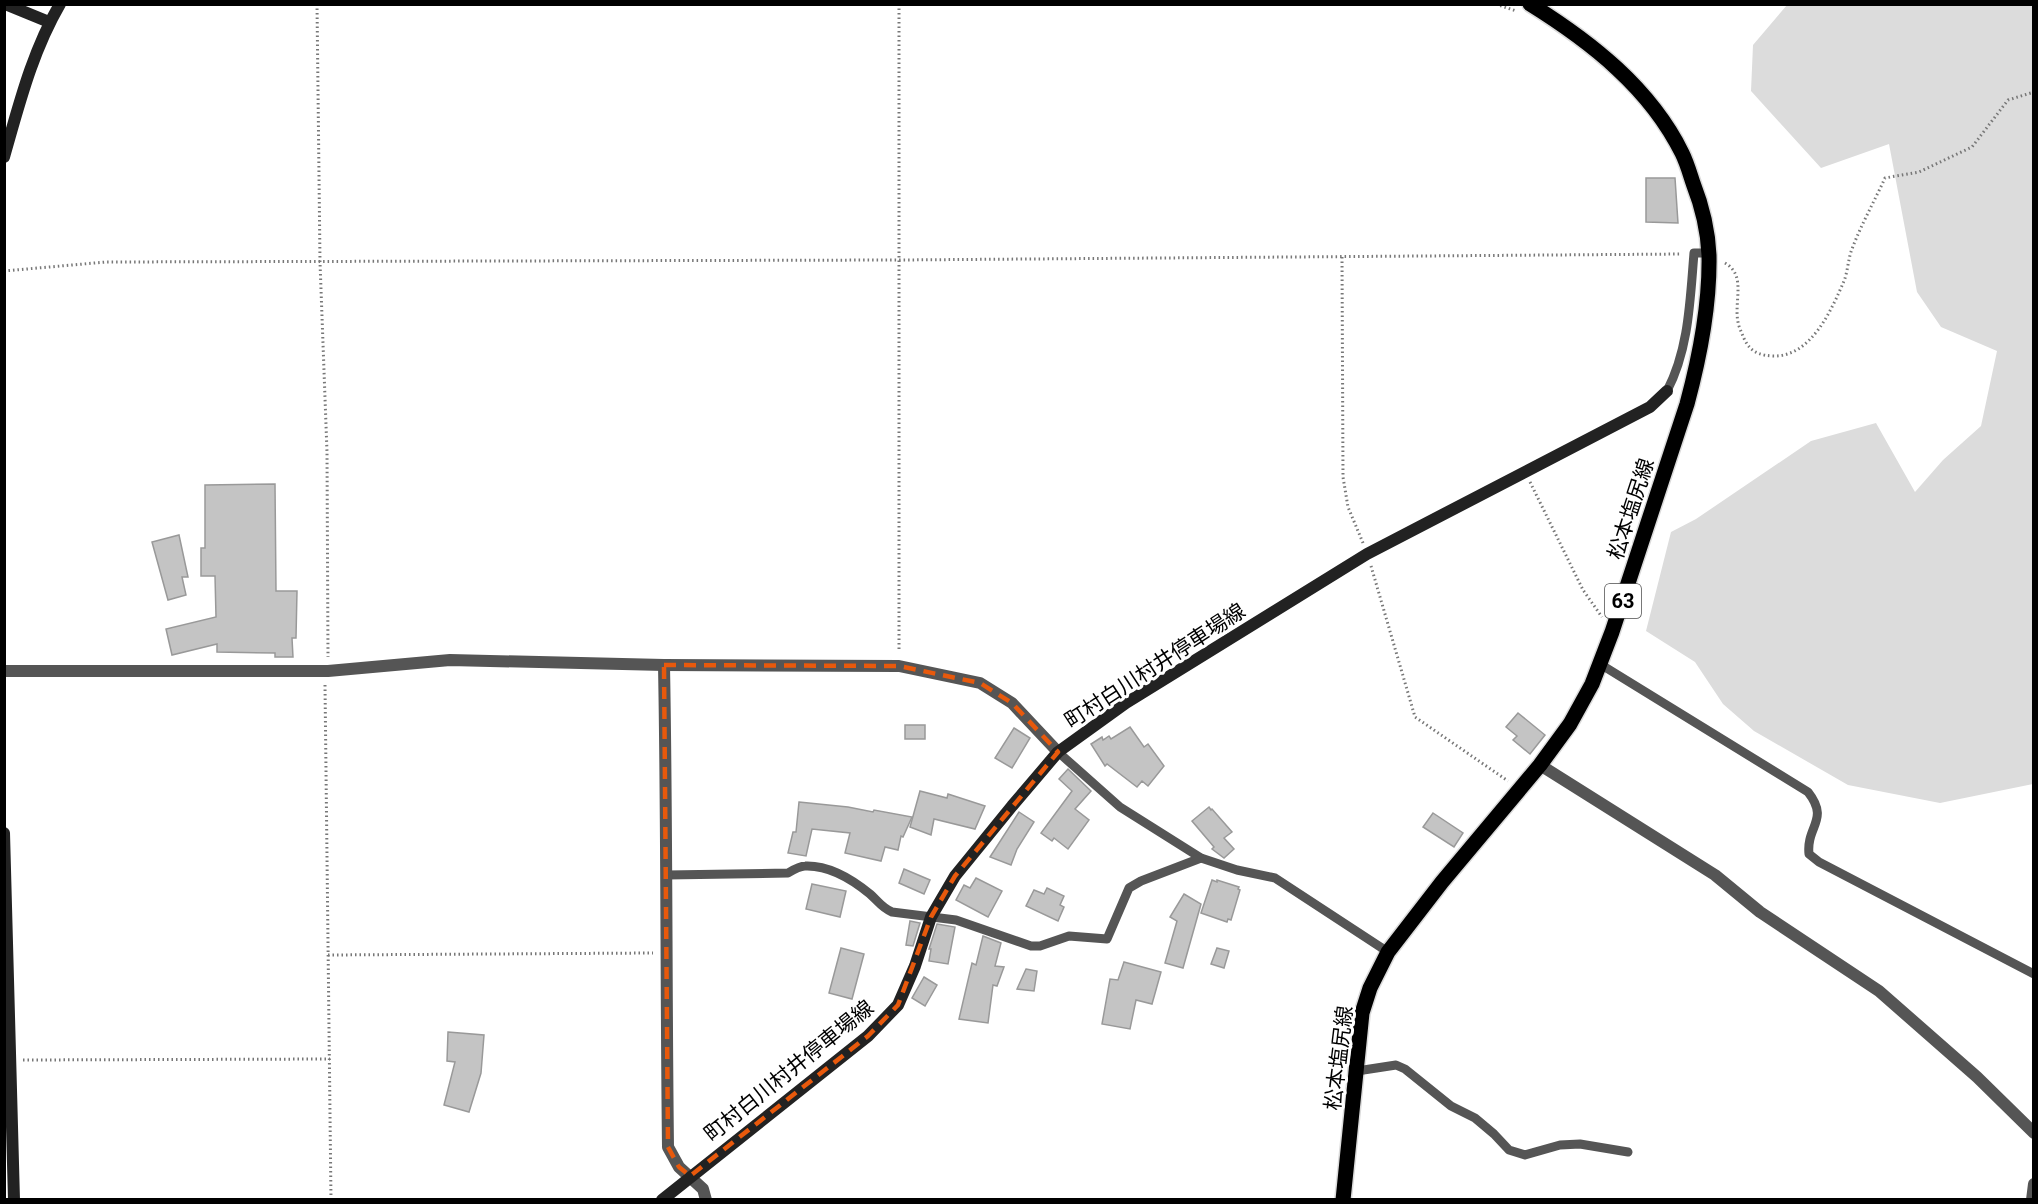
<svg xmlns="http://www.w3.org/2000/svg" width="2038" height="1204" font-family="Roboto,'Noto Sans JP',sans-serif">
	<style>
		.green { fill: #dcdcdc }
		.building { fill: #c4c4c4; stroke: #999; stroke-width: 1.5 }
		.lines { fill: none; stroke-linecap: round; stroke-linejoin: round }
		.primary-casing { stroke: #dbdbdb; stroke-width: 18 }
		.path { stroke: #777; stroke-width: 3; stroke-dasharray: 1.5 3; stroke-linecap: butt }
		.lane { stroke: #555; stroke-width: 9 }
		.street { stroke: #555; stroke-width: 12 }
		.secondary { stroke: #222; stroke-width: 12 }
		.primary { stroke: #000; stroke-width: 15 }
		.marked { fill: none; stroke: #e8590c; stroke-width: 4.5; stroke-dasharray: 12 8; stroke-linejoin: round }
		.labels { text-anchor: middle; dominant-baseline: central; stroke-width: 6; stroke-linejoin: round; paint-order: stroke }
		.shield { fill: #fff; stroke: #4c4c4c; stroke-width: 1.5 }
		.shield-label { font-size: 20px; font-weight: bold; fill: #000 }
		.street-label { font-size: 21px; fill: #000; stroke: #fff }
	</style>
	<rect width="100%" height="100%" fill="#fff"/>
	<polygon class="green" points="1787,5 2033,5 2033,784 1940,803 1848,785 1754,731 1723,704 1695,662 1646,631 1671,532 1696,519 1811,441 1876,423 1915,492 1943,460 1981,426 1997,351 1941,327 1917,292 1889,144 1821,168 1751,91 1753,45"/>
	<g class="building">
		<polygon points="1646,178 1675,178 1678,223 1646,222"/>
		<polygon points="275,484 276,591 297,591 296,638 292,638 293,657 275,657 275,653 217,652 217,644 172,655 166,629 216,617 215,576 201,576 201,548 205,548 205,485"/>
		<polygon points="179,535 188,577 182,577 186,595 168,600 152,542"/>
		<polygon points="1518,713 1545,735 1530,754 1513,740 1517,736 1506,727"/>
		<rect x="905" y="725" width="20" height="14"/>
		<polygon points="1130,727 1144,747 1148,744 1164,766 1148,786 1142,781 1137,787 1107,764 1105,766 1091,744 1102,737 1103,740 1109,736 1111,739"/>
		<polygon points="1014,728 1030,738 1012,768 995,758"/>
		<polygon points="1068,769 1091,791 1075,809 1089,820 1068,849 1054,838 1052,841 1041,833 1072,791 1059,779"/>
		<polygon points="920,791 947,798 948,794 985,806 975,829 934,819 931,835 910,827"/>
		<polygon points="799,802 848,807 873,812 874,810 912,817 903,837 901,836 898,850 885,847 881,861 845,853 850,833 812,829 806,856 788,853 793,832 796,832"/>
		<polygon points="1209,807 1211,810 1212,809 1232,832 1224,838 1234,849 1224,858 1212,849 1214,847 1192,821"/>
		<polygon points="1019,812 1034,822 1017,849 1011,865 990,857"/>
		<polygon points="1433,813 1463,833 1454,847 1423,827"/>
		<polygon points="904,869 930,880 924,894 899,883"/>
		<polygon points="976,878 1002,891 988,917 956,900 964,885 970,888"/>
		<polygon points="1212,880 1217,882 1217,880 1239,887 1238,889 1240,890 1231,920 1228,919 1227,922 1201,913"/>
		<polygon points="812,884 846,891 840,917 806,909"/>
		<polygon points="1047,888 1064,896 1060,905 1064,907 1058,921 1026,906 1034,890 1044,894"/>
		<polygon points="1184,894 1201,904 1183,968 1165,963 1177,921 1170,917"/>
		<polygon points="910,921 920,923 913,946 906,945"/>
		<polygon points="937,924 955,927 948,964 929,961 931,949 929,949"/>
		<polygon points="983,936 1001,943 995,966 1004,967 997,986 993,985 988,1023 959,1019 972,963 976,965"/>
		<polygon points="841,948 864,954 852,999 829,993"/>
		<polygon points="1217,948 1229,951 1224,968 1211,964"/>
		<polygon points="1124,962 1161,972 1152,1004 1136,1000 1130,1029 1102,1024 1110,979 1118,980"/>
		<polygon points="1026,969 1037,971 1034,991 1017,989"/>
		<polygon points="924,977 937,985 925,1006 912,998"/>
		<polygon points="448,1032 484,1035 481,1073 469,1112 444,1105 455,1062 447,1061"/>
	</g>
	<g class="lines">
		<g class="primary-casing">
			<path id="primary" d="M1343 1200 1362 1013 1370 988 1388 952 1442 882 1540 765 1570 724 1592 684 1612 632 1687 404C1700 356 1710 305 1709 255 1708 231 1702 206 1693 183 1690 174 1687 163 1682 153 1650 88 1591 42 1530 4"/>
		</g>
		<g class="path">
			<polyline points="317,4 320,262 327,452 328,657"/>
			<polyline points="899,4 899,652"/>
			<polyline points="1496,4 1516,11"/>
			<polyline points="1342,257 1343,477 1348,507 1363,543"/>
			<path d="M1725 263C1748 276 1732 304 1739 326 1746 345 1750 355 1773 356 1811 357 1831 311 1844 281 1848 271 1848 259 1852 249 1861 225 1874 202 1885 178L1919 172 1972 147 2008 100 2034 92"/>
			<polyline points="4,271 106,262 898,260 1682,254"/>
			<polyline points="1530,482 1583,590 1602,617"/>
			<polyline points="1371,566 1415,717 1508,781"/>
			<polyline points="325,685 331,1200"/>
			<polyline points="328,955 653,953"/>
			<polyline points="23,1060 330,1059"/>
		</g>
		<g class="lane">
			<path d="M1667 391C1689 349 1690 300 1694 253H1709"/>
			<path d="M1600 664 1808 792C1830 820 1806 826 1809 854L1819 862 2034 974"/>
			<polyline points="1058,752 1120,807 1201,858 1237,870 1275,878 1388,952"/>
			<path d="M667 875 788 873C793 870 800 866 805 866 829 865 853 880 870 894 878 901 882 908 892 912L956 920 1031 946H1040L1069 936 1107 939 1129 888 1141 881 1201 858"/>
			<polyline points="1357,1071 1396,1065 1405,1069 1451,1106 1475,1118 1494,1134 1509,1150 1525,1155 1560,1145 1580,1144 1628,1152"/>
		</g>
		<g class="street">
			<path d="M664 665C667 826 666 986 668 1147L679 1167 703 1189 706 1200"/>
			<polyline points="4,671 328,671 450,660 664,665 899,666 980,683 1012,703 1058,752"/>
			<polyline points="1540,765 1715,875 1760,912 1879,991 1977,1077 2034,1133"/>
			<polyline points="2032,1200 2034,1184"/>
		</g>
		<g class="secondary">
			<polyline points="5,4 49,22"/>
			<path d="M4 157C19 105 32 52 60 4"/>
			<polyline points="4,833 14,1200"/>
			<polyline points="662,1200 868,1036 898,1005 915,966 931,917 955,876 1012,806 1058,752 1126,703 1367,554 1650,407 1667,391"/>
		</g>
		<use href="#primary" class="primary"/>
	</g>
	<path class="marked" d="M664 665 899 666 980 683 1012 703 1058 752 955 876 931 917 898 1005 868 1036 690 1176 679 1167 668 1147Z"/>
	<g class="labels">
		<rect class="shield" x="1605" y="584" width="36" height="34" rx="4.5"/>
		<g class="shield-label">
			<text x="1623" y="601">63</text>
		</g>
		<g class="street-label">
			<text transform="translate(1631 509) rotate(-72)">松本塩尻線</text>
			<text transform="translate(1155 666) rotate(-33)">町村白川村井停車場線</text>
			<text transform="translate(1339 1058) rotate(-83)">松本塩尻線</text>
			<text transform="translate(789 1071) rotate(-39)">町村白川村井停車場線</text>
		</g>
	</g>
	<rect width="2038" height="1204" fill="none" stroke="#000000" stroke-width="12"/>
</svg>
